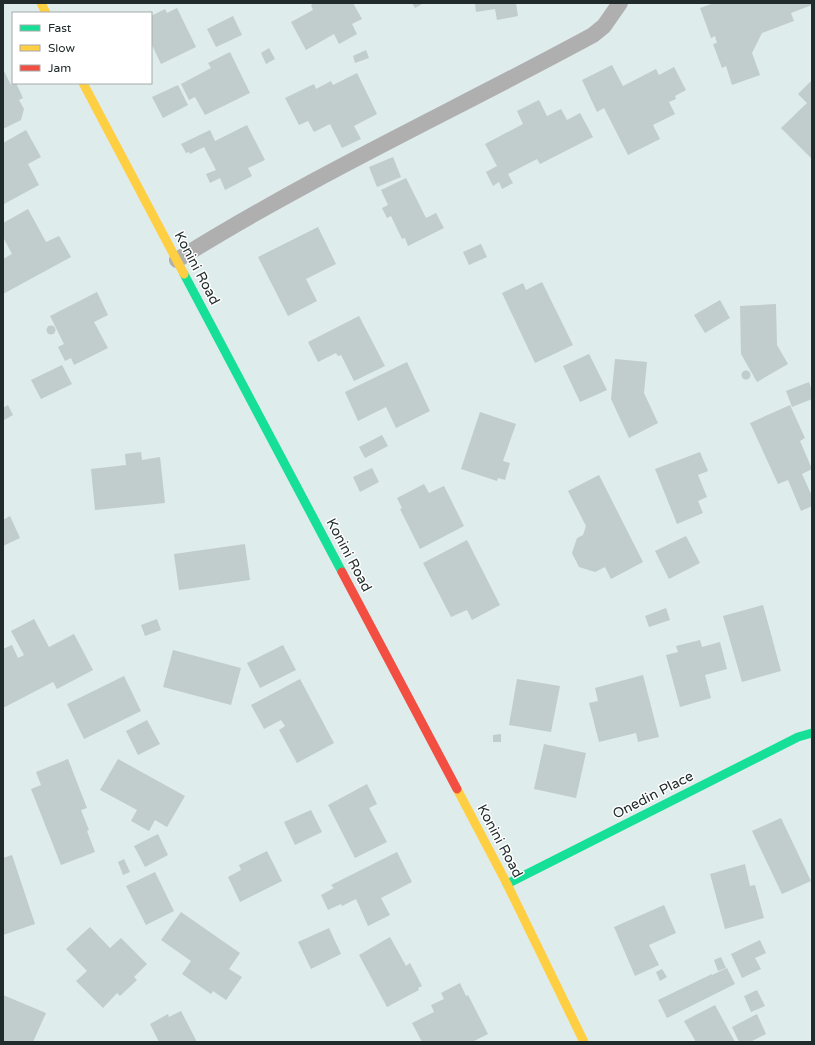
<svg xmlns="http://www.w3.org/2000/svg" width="815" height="1045" font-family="'Varela Round',sans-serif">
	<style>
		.building { fill: #c1cccc }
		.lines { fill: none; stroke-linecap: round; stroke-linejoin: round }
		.lane { stroke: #afafb0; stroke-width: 16 }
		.fast { stroke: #16e098; stroke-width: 9 }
		.slow { stroke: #ffcf43; stroke-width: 9 }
		.jam { stroke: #f24e42; stroke-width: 9 }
		.labels { text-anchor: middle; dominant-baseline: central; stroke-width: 3; stroke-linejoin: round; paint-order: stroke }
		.street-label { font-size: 14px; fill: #212b2b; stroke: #fff }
	</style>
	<rect width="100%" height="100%" fill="#dfecec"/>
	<g class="building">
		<polygon points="315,3 353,3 362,19 352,24 357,34 339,44 334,34 306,50 291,22 313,10 311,5"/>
		<polygon points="412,3 424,3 415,8"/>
		<polygon points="475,3 516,3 518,16 497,20 495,9 476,12"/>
		<polygon points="714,3 812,3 812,5 791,13 794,21 762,33 752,53 760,75 732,85 726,66 722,68 713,44 717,43 715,36 711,38 700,8"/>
		<polygon points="177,8 196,47 161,64 151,43 151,16 165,9 167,13"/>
		<polygon points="233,16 242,35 216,47 207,29"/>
		<polygon points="269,48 275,59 266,64 261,53"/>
		<polygon points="366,50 369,58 355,63 353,56"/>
		<polygon points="230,52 250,93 205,115 195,97 189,100 181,84 211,68 208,63"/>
		<polygon points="612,65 623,86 656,69 659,75 674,67 686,90 675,96 676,99 669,102 675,114 653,125 660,139 628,155 604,108 597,112 582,80"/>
		<polygon points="3,69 11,85 16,83 23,98 19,100 24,109 21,120 3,129"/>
		<polygon points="357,73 377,114 354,126 361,139 342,148 330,124 314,132 308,121 299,125 285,98 314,84 316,89 331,81 333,85"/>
		<polygon points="812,80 812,159 781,128 807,103 798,94"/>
		<polygon points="178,85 188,105 163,118 152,97"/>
		<polygon points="539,100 547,116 561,109 567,120 580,113 593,137 540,164 537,159 508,174 513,183 502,189 499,182 493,186 486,172 497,166 485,144 523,124 517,111"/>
		<polygon points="247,125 265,160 248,168 252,176 225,190 220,178 210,183 206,174 216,170 204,147 190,154 189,152 186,153 181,144 210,130 215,141"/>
		<polygon points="26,130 41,157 28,164 39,185 4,204 3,143"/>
		<polygon points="393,157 401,177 377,187 369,167"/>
		<polygon points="406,178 426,218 436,213 444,228 408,246 405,238 402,239 391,216 387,218 382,208 388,205 381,190"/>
		<polygon points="28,209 46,242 59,236 71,257 3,294 3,259 12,254 3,237 3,223"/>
		<polygon points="318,227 336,264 306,279 317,301 288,316 258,257"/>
		<polygon points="481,244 487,257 469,265 463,252"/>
		<polygon points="542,282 573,345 535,363 502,293 523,283 526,290"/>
		<polygon points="97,292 108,315 94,322 108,348 74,365 71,358 65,361 58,347 64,344 50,316"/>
		<polygon points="720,300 730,318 705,333 694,315"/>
		<polygon points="776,304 777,345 788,364 757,382 741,354 740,306"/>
		<polygon points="359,316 385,366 354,381 341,355 338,356 336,353 318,362 308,342"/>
		<circle cx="51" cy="330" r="4.5"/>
		<polygon points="589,354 607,390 580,402 563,366"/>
		<polygon points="615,359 647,362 644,393 658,423 629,438 611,399"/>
		<polygon points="407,362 430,411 396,428 386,407 358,421 345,392"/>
		<polygon points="62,365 72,384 41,399 31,380"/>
		<circle cx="746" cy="375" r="4.5"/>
		<polygon points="809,382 812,391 812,399 792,407 786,391"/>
		<polygon points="8,405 13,415 4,420 3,418 3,408"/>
		<polygon points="790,405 805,438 800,441 812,469 802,474 812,496 812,506 801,511 788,480 778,484 750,423"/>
		<polygon points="480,412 516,424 503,461 510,463 505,480 498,478 497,481 461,469"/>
		<polygon points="382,435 388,446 365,458 359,447"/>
		<polygon points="141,452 142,460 160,457 165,503 95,510 91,469 126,465 125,454"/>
		<polygon points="700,452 708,471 698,475 707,497 698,501 703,513 677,524 655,469"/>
		<polygon points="372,468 379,482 360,492 353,477"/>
		<polygon points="599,475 643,562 611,579 605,567 595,572 579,567 572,553 577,538 583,535 586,526 568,491"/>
		<polygon points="424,484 429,493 444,486 464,526 420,549 400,509 402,508 397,498"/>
		<polygon points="10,516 20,538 3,546 3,520"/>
		<polygon points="686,536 700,563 669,579 655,551"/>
		<polygon points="467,540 500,605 472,620 467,610 451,617 423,563"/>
		<polygon points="245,544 250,580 179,590 174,554"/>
		<polygon points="763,605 781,671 742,682 723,616"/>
		<polygon points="666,608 670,620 649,627 645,616"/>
		<polygon points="34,619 49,647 74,634 93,670 57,689 53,682 3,708 3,649 12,645 18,658 24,655 11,631"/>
		<polygon points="157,619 161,630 145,636 141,625"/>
		<polygon points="700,640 702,647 720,642 727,669 705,675 711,698 680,707 666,655 678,652 676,646"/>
		<polygon points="283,645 296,670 260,688 247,663"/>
		<polygon points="173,650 241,668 231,705 163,687"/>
		<polygon points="643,675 659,737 638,742 636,733 599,742 589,703 598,701 595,688"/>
		<polygon points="124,676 141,711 84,739 67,704"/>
		<polygon points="300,679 334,743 297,763 279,730 285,726 281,720 264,729 251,705"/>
		<polygon points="517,679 560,686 551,732 509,725"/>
		<polygon points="147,720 160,744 138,755 126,731"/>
		<polygon points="501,734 501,742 493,742 493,735"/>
		<polygon points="544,744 586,753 576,798 534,789"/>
		<polygon points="68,759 87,808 81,810 89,830 87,831 95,852 61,865 31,789 41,785 36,772"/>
		<polygon points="118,759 185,796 167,827 155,820 149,831 131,821 137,810 100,790"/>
		<polygon points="367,784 377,804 369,808 387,842 355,858 328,805"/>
		<polygon points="311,810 322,832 295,845 284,822"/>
		<polygon points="781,818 811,881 782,894 752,831"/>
		<polygon points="158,834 168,855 145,867 134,846"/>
		<polygon points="267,851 282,881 240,902 228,877 241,870 239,865"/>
		<polygon points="397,852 412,882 381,898 390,915 368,926 356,899 342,906 341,904 328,910 321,895 334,888 331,885"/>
		<polygon points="12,855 35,924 3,935 3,858"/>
		<polygon points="124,859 130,872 123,875 118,862"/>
		<polygon points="745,864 750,886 755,885 764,918 725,929 710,874"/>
		<polygon points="155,872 174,911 146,925 126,886"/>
		<polygon points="664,905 676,933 649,945 659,965 635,976 614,927"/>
		<polygon points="181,912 240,953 229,969 242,977 226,1000 213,991 211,994 182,974 191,961 161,940"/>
		<polygon points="90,927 110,948 121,938 147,964 134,977 137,980 120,996 117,993 103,1008 76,981 87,971 66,949"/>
		<polygon points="329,928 341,954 311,969 298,942"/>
		<polygon points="390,937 406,966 410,963 422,986 418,988 419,990 387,1007 359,955"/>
		<polygon points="760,940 766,953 755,958 761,969 742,978 731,954"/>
		<polygon points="721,957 726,968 718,971 714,960"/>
		<polygon points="727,968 735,984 667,1018 658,1000 712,974 712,975"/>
		<polygon points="662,969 667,977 660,981 656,972"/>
		<polygon points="460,983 466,996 468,995 488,1034 472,1042 422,1042 412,1023 434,1012 431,1005 444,999 441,993"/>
		<polygon points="757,990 765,1006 751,1012 744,996"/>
		<polygon points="3,995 46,1013 33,1042 3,1042"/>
		<polygon points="715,1005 735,1042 696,1042 684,1021"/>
		<polygon points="181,1011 197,1042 159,1042 150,1024 168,1014 169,1017"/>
		<polygon points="757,1014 766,1034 750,1042 739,1042 732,1027"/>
	</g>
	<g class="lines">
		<path class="lane" d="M177 260C311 176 455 110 593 35L604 26 620 3"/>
		<g class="fast">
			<polyline points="184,274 342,572"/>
			<polyline points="507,884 798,737 812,733"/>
		</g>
		<g class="slow">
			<polyline points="41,3 46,13"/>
			<polyline points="83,83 184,274"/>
			<polyline points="457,789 507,884 584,1042"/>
		</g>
		<polyline class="jam" points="342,572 457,789"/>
	</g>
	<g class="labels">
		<g class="street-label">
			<text transform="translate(197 268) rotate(62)">Konini Road</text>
			<text transform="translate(349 555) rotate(62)">Konini Road</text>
			<text transform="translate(653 795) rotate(-27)">Onedin Place</text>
			<text transform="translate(500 841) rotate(62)">Konini Road</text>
		</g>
	</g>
	<rect width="815" height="1045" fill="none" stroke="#212b2b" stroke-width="8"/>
	<rect x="12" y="12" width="140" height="72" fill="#ffffff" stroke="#a6aaaa"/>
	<rect x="20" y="25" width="20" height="6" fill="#16e098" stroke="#a6aaaa"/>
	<text x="48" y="32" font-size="12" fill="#212b2b">Fast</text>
	<rect x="20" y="45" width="20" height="6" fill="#ffcf43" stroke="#a6aaaa"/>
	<text x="48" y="52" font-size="12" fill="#212b2b">Slow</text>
	<rect x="20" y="65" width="20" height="6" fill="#f24e42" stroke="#a6aaaa"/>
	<text x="48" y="72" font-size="12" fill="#212b2b">Jam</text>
</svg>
